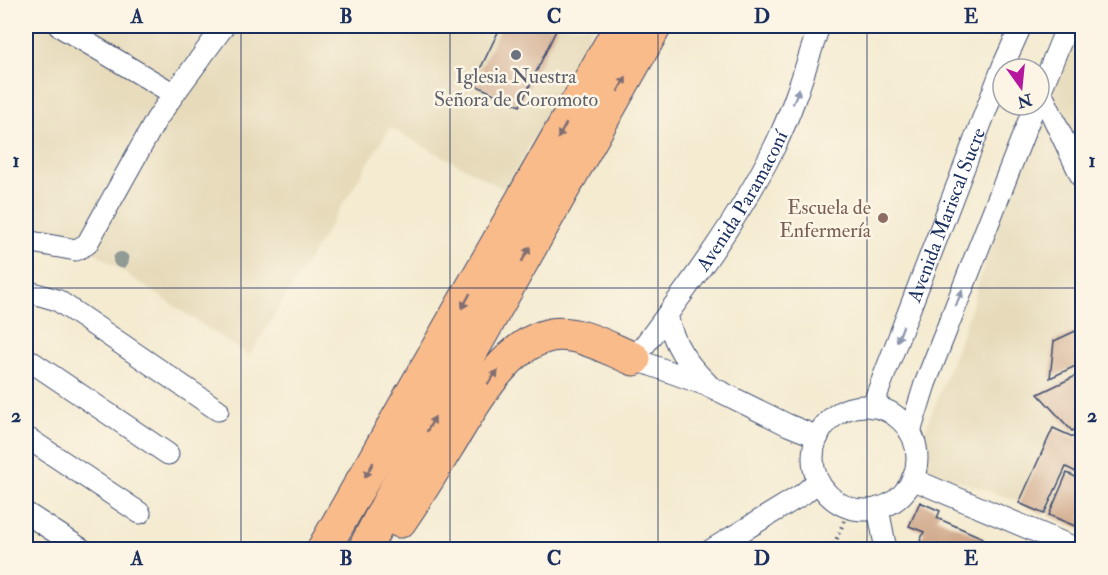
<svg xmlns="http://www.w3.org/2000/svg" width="1108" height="575" font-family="'IM FELL Double Pica',serif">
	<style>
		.built { fill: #e6daba }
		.building { fill: #d1aa8d }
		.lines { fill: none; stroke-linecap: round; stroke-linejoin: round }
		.street-casing { stroke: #3c4b6f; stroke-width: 23 }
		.highway-casing { stroke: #3c4b6f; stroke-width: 35 }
		.path { stroke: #3c4b6f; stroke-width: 4; stroke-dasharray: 1.5 4.5; stroke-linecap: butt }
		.street { stroke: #fff; stroke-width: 21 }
		.highway { stroke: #fabb8b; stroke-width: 33 }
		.tree { fill: #919b96 }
		.oneway { fill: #7f6e72 }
		.oneway2 { fill: #8d97ae }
		.grid { fill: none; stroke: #1b2f5e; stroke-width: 1.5; stroke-opacity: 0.55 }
		.worship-dot { fill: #6b7280; stroke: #fcf5e5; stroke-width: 2 }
		.education-dot { fill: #8d6e63; stroke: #fcf5e5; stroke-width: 2 }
		.labels { text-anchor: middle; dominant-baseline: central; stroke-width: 5; stroke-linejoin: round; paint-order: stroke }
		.worship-label { font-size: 20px; fill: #5b616d; stroke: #fcf5e5 }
		.street-label { font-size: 20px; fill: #1b2f5e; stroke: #fcf5e5 }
		.education-label { font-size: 20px; fill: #785e54; stroke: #fcf5e5; text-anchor: end }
		.neatline { fill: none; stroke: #1b2f5e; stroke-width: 2 }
		.grid-label { font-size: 20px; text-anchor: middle; font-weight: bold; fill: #1b2f5e }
	</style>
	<rect width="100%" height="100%" fill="#fcf5e5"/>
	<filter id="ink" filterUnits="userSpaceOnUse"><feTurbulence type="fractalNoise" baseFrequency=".0167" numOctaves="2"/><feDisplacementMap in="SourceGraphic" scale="12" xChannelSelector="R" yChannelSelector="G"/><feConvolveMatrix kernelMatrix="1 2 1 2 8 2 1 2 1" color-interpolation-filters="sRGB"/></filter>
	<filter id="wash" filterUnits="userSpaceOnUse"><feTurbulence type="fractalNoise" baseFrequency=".008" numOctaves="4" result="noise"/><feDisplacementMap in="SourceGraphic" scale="24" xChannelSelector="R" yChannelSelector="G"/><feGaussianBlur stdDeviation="1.35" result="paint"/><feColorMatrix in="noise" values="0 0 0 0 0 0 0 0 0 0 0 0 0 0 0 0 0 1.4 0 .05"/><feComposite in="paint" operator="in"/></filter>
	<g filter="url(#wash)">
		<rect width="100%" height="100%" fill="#f4ebd1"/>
		<g class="built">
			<polygon points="26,26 594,26 506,190 390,128 249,356 70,236 26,228"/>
			<polygon points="1069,26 1082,26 1082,525 1037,507 928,471 922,465 919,454 921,442 969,315 999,215"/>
		</g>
		<g id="blocks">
			<g class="building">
				<polygon points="501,26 558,26 520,106 473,84"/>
				<polygon points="1082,328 1082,363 1050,378 1054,341"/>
				<polygon points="1082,373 1082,426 1072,431 1038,394"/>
				<polygon points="1053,428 1082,441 1082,475 1066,467 1044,514 1019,503"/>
				<polygon points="1067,473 1082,480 1082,529 1049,515"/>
				<polygon points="920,502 940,511 937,518 983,538 978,550 917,548 924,532 909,526"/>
			</g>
		</g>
	</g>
	<g filter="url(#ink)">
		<use href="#blocks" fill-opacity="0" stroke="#3c4b6f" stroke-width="1.5"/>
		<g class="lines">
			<g class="street-casing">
				<g id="street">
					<polyline points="59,26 174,94 224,26"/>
					<polyline points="1039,88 1082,178"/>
					<polyline points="1039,95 1067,26"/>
					<polyline points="26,241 76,250 87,244 156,120 174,94"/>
					<polyline points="26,291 57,300 218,410"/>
					<path d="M667 315C673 343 686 363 707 383"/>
					<polyline points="26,358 168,454"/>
					<circle cx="865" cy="458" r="52"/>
					<path id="s1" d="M872 407 1003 66 1021 26"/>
					<polyline points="910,432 925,384 1035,105"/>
					<polyline points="26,437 140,513"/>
					<path id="s2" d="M818 437 788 425 709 386 634 359C685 291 737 223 775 146 794 107 806 66 819 26"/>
					<polyline points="912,479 1080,550"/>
					<polyline points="878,508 886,550"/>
					<polyline points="26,513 83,550"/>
					<polyline points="711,550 803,494 818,481"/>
				</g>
			</g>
			<g class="highway-casing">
				<g id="highway">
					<path d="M400 521C417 496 432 472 447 447 470 410 504 344 551 335 578 330 609 349 634 359"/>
					<polyline points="323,550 621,26"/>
					<polyline points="364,550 419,444 655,26"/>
				</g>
			</g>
			<polyline class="path" points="832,550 850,507"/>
			<use href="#street" class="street"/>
			<use href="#highway" class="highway"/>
		</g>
		<circle class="tree" cx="121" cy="260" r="8"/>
		<defs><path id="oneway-solid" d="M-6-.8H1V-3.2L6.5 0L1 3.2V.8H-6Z" transform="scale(1.5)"/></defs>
		<g class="oneway">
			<use href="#oneway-solid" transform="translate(622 84) rotate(-61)"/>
			<use href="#oneway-solid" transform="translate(562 131) rotate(119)"/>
			<use href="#oneway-solid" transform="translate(526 254) rotate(-61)"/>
			<use href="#oneway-solid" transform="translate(466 301) rotate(119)"/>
			<use href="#oneway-solid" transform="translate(493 377) rotate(-53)"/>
			<use href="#oneway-solid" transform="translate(431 424) rotate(-61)"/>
			<use href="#oneway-solid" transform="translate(369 470) rotate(120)"/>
		</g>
		<g class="oneway2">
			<use href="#oneway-solid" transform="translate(796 96) rotate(-69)"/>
			<use href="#oneway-solid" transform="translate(959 298) rotate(-68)"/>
			<use href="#oneway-solid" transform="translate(900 334) rotate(111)"/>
		</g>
	</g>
	<path class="grid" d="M241 26V550M450 26V550M658 26V550M867 26V550M26 288H1082"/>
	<circle class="worship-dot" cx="516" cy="55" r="6"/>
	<circle class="education-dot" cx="883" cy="218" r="6"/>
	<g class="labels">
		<g class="worship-label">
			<text x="516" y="76">Iglesia Nuestra<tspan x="516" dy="23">Señora de Coromoto</tspan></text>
		</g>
		<g class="street-label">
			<text stroke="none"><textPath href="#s2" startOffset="392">Avenida Paramaconí</textPath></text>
			<text stroke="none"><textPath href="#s1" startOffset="206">Avenida Mariscal Sucre</textPath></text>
		</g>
		<g class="education-label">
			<text x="871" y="207">Escuela de<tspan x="871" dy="23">Enfermería</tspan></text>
		</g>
	</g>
	<rect width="1108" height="575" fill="none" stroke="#fcf5e5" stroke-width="66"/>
	<g transform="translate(1021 87) rotate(165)"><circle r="28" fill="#fcf5e5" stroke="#a2a6af" stroke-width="1.5"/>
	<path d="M0-4.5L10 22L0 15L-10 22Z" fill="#b5179e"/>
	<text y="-9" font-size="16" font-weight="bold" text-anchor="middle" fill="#1b2f5e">N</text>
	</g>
	<rect x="33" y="33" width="1042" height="509" class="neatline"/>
	<g class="grid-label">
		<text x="137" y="23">A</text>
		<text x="346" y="23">B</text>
		<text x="554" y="23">C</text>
		<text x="762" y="23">D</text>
		<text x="971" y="23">E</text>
		<text x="16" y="167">1</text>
		<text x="1092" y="167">1</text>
		<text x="16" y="422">2</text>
		<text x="1092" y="422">2</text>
		<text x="137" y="565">A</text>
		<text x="346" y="565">B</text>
		<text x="554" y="565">C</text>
		<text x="762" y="565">D</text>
		<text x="971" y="565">E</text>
	</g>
</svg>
